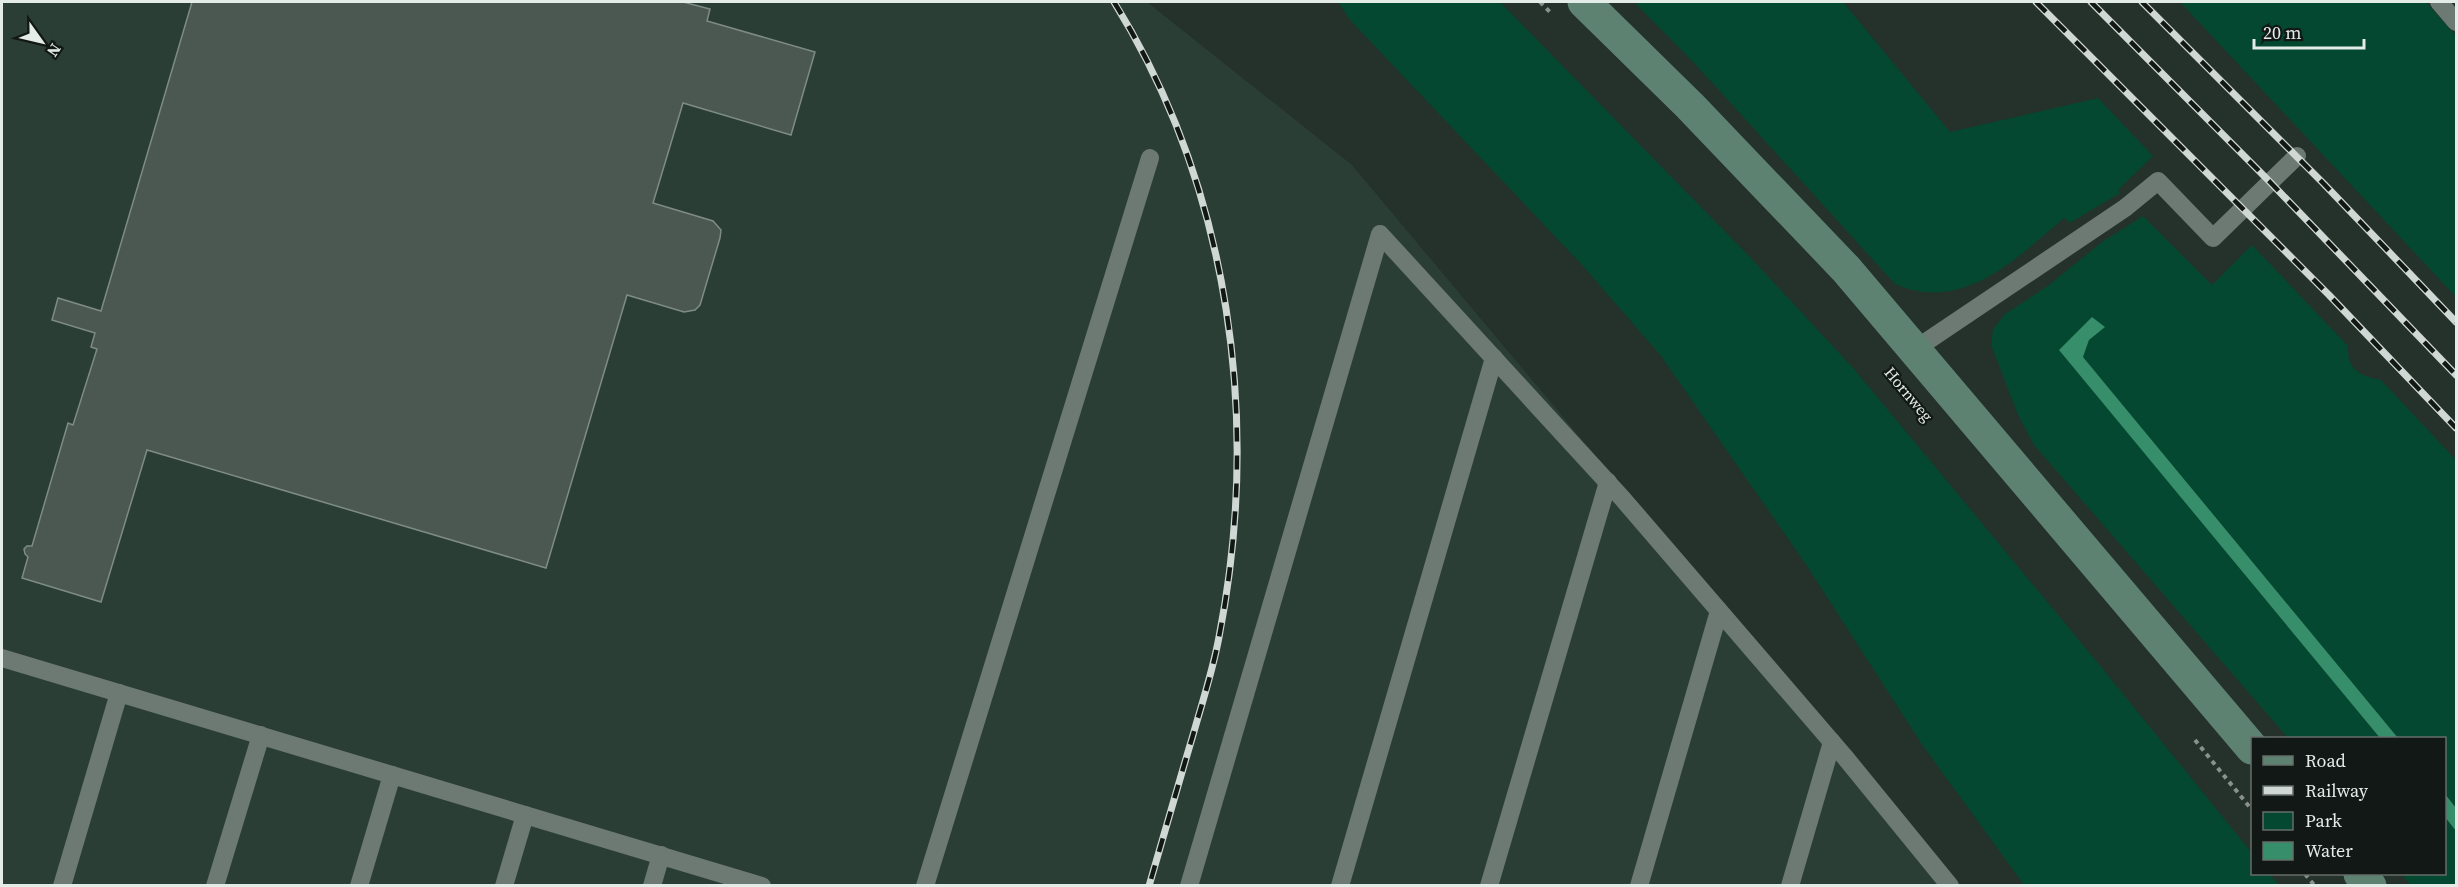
<svg xmlns="http://www.w3.org/2000/svg" width="2458" height="887" font-family="'Source Serif 4',serif">
	<style>
		.built { fill: #2b3e35 }
		.green { fill: #044831 }
		.water { fill: #368e6a }
		.building { fill: #4b5751; stroke: #7e8c85; stroke-width: 1.5 }
		.lines { fill: none; stroke-linecap: round; stroke-linejoin: round }
		.path { stroke: #88928d; stroke-width: 4; stroke-dasharray: 4.5 4.5; stroke-linecap: butt }
		.lane { stroke: #6d7a73; stroke-width: 18 }
		.secondary { stroke: #5d8272; stroke-width: 33 }
		.rail-casing { stroke: #cfd8d4; stroke-width: 7 }
		.rail { stroke: #121815; stroke-width: 4.5; stroke-dasharray: 14; stroke-linecap: butt }
		.labels { text-anchor: middle; dominant-baseline: central; stroke-width: 4.5; stroke-linejoin: round; paint-order: stroke }
		.street-label { font-size: 16px; fill: #e4ece8; stroke: #121815 }
	</style>
	<rect width="100%" height="100%" fill="#25312b"/>
	<polygon class="built" points="2,2 1147,2 1352,165 1955,885 2,886"/>
	<g class="green">
		<polygon points="1338,2 1500,2 1751,258 1854,369 2098,663 2252,853 2252,874 2269,874 2279,885 2024,885 1921,743 1805,563 1661,356 1583,266 1350,20"/>
		<path d="M1634 2H1843L1950 132 2098 98 2153 156 2118 190 2120 193 2070 223 2064 218C2017 258 1963 314 1895 284L1696 65Z"/>
		<polygon points="2180,2 2426,2 2456,36 2456,297"/>
		<path d="M2143 216 2212 285 2252 245 2348 346C2347 370 2360 376 2381 380L2456 460V808L2445 794 2444 738H2398L2083 357 2089 340 2104 327 2092 317 2060 350 2380 738H2288L2034 445 2018 415 1991 345 1993 329 2005 314 2049 285 2102 242Z"/>
		<polygon points="2445,817 2456,831 2456,885 2411,885 2401,874 2444,874"/>
	</g>
	<g class="water">
		<polygon points="2092,317 2105,327 2089,340 2083,357 2398,738 2380,738 2059,350"/>
		<polygon points="2445,794 2456,808 2456,831 2445,817"/>
	</g>
	<polygon class="building" points="192,2 683,2 710,9 707,21 815,52 791,135 683,103 653,203 713,221 721,230 720,238 700,305 695,310 684,312 627,295 546,568 147,450 101,602 22,578 28,557 25,554 24,549 27,546 32,546 68,423 73,425 97,349 91,347 95,333 52,320 58,298 101,311"/>
	<g class="lines">
		<g class="path">
			<polyline points="1540,2 1550,12"/>
			<polyline points="2195,740 2252,810"/>
			<polyline points="2305,874 2315,886"/>
		</g>
		<g class="lane">
			<polyline points="2439,2 2456,22"/>
			<polyline points="1914,350 2125,208 2158,181 2213,238 2297,156"/>
			<polyline points="2,658 762,886"/>
			<polyline points="62,886 119,693"/>
			<polyline points="215,886 261,735"/>
			<polyline points="359,886 392,775"/>
			<polyline points="504,886 525,815"/>
			<polyline points="652,886 661,855"/>
			<polyline points="925,886 1150,158"/>
			<polyline points="1189,886 1380,234 1622,498 1844,756 1950,886"/>
			<polyline points="1340,886 1494,358"/>
			<polyline points="1489,886 1608,482"/>
			<polyline points="1639,886 1719,611"/>
			<polyline points="1790,886 1832,742"/>
		</g>
		<g class="secondary">
			<polyline points="1584,2 1690,106 1846,269 2252,748"/>
			<polyline points="2360,874 2370,886"/>
		</g>
		<g class="rail-casing">
			<g id="rail">
				<path d="M1114 2C1231 191 1261 421 1219 637 1213 670 1202 703 1193 735 1178 785 1164 835 1149 886"/>
				<polyline points="2036,2 2329,295 2456,428"/>
				<polyline points="2091,2 2270,182 2456,375"/>
				<polyline points="2142,2 2324,184 2456,322"/>
			</g>
		</g>
		<use href="#rail" class="rail"/>
	</g>
	<g class="labels">
		<g class="street-label">
			<text transform="translate(1909 394) rotate(50)">Hornweg</text>
		</g>
	</g>
	<rect width="2458" height="887" fill="none" stroke="#e4ece8" stroke-width="6"/>
	<rect x="2251" y="737" width="195" height="138" fill="#121815" stroke="#666d69" stroke-width="1.5"/>
	<rect x="2263" y="756" width="30" height="9" fill="#5d8272" stroke="#666d69" stroke-width="1.5"/>
	<text x="2305" y="767" font-size="18" fill="#e4ece8">Road</text>
	<rect x="2263" y="786" width="30" height="9" fill="#cfd8d4" stroke="#666d69" stroke-width="1.5"/>
	<text x="2305" y="797" font-size="18" fill="#e4ece8">Railway</text>
	<rect x="2263" y="812" width="30" height="18" fill="#044831" stroke="#666d69" stroke-width="1.5"/>
	<text x="2305" y="827" font-size="18" fill="#e4ece8">Park</text>
	<rect x="2263" y="842" width="30" height="18" fill="#368e6a" stroke="#666d69" stroke-width="1.5"/>
	<text x="2305" y="857" font-size="18" fill="#e4ece8">Water</text>
	<g transform="translate(42 42) rotate(124)" stroke="#121815" stroke-width="4.5" paint-order="stroke">
	<path d="M0-4.5L10 22L0 15L-10 22Z" fill="#e4ece8"/>
	<text y="-9" font-size="16" font-weight="bold" text-anchor="middle" fill="#e4ece8">N</text>
	</g>
	<path d="M2254 39v9h110v-9" fill="none" stroke="#e4ece8" stroke-width="3"/>
	<text x="2263" y="39" font-size="18" fill="#e4ece8" stroke="#121815" stroke-width="4.5" paint-order="stroke">20 m</text>
</svg>
